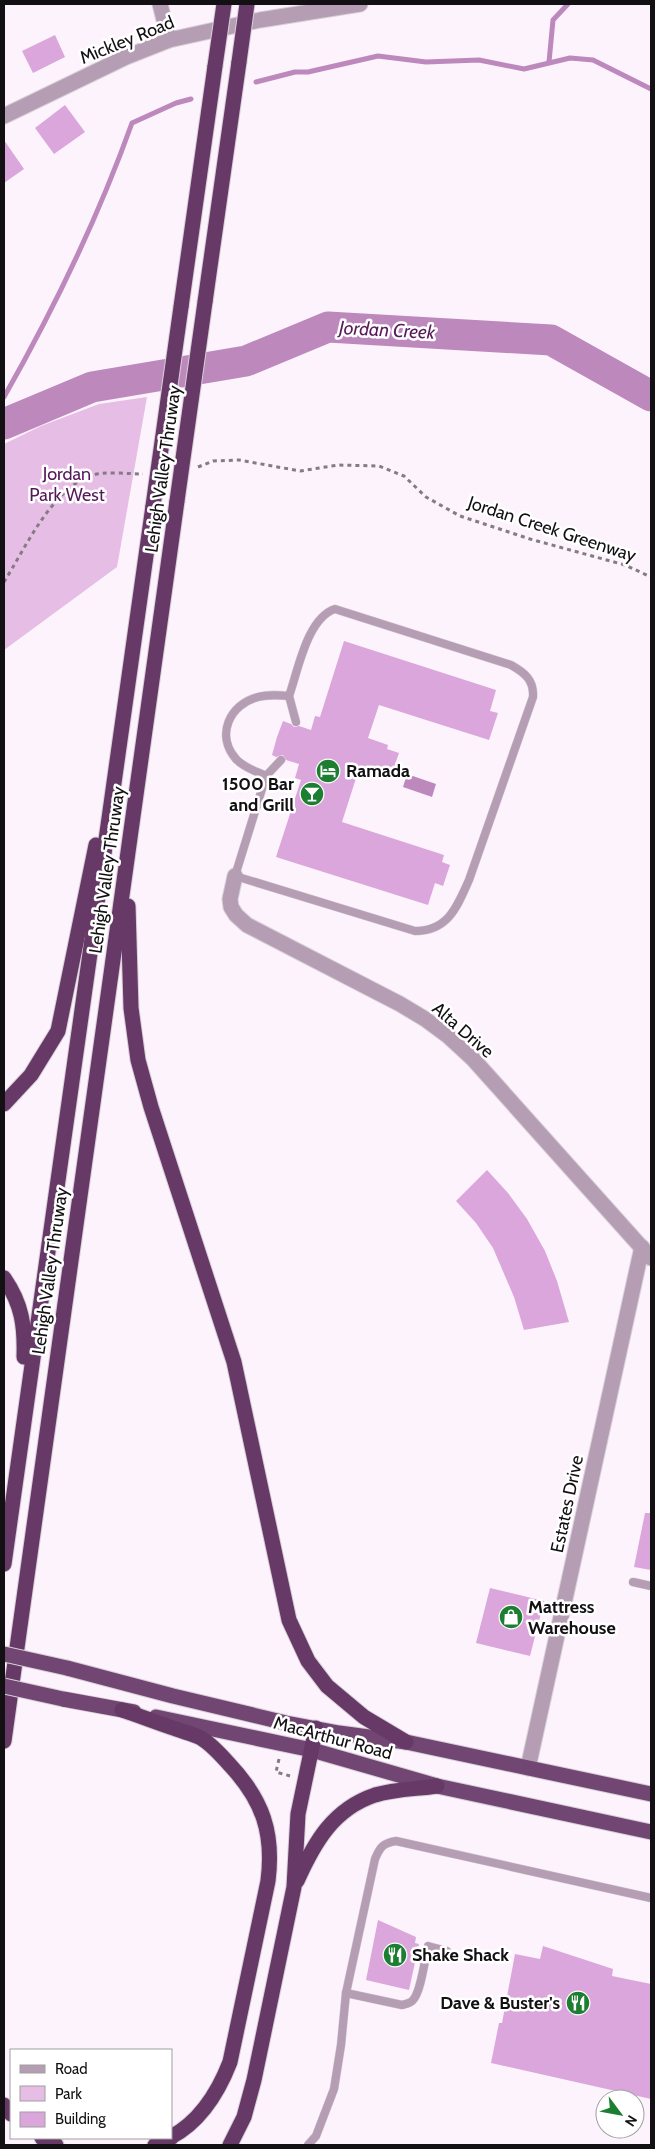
<svg xmlns="http://www.w3.org/2000/svg" width="655" height="2149" font-family="Cabin,sans-serif">
	<style>
		.green { fill: #e6bde5 }
		.water { fill: #bd89bd }
		.lines { fill: none; stroke-linecap: round; stroke-linejoin: round }
		.stream { stroke: #bd89bd; stroke-width: 5 }
		.river { stroke: #bd89bd; stroke-width: 31 }
		.building { fill: #dba6db }
		.service-casing { stroke: #d8cfd8; stroke-width: 9 }
		.minor-casing { stroke: #d8cfd8; stroke-width: 17 }
		.tertiary-casing { stroke: #d8cfd8; stroke-width: 17 }
		.trunk-casing { stroke: #d8cfd8; stroke-width: 17 }
		.motorway-casing { stroke: #d8cfd8; stroke-width: 17 }
		.path { stroke: #837d83; stroke-width: 3; stroke-dasharray: 4 4; stroke-linecap: butt }
		.service { stroke: #b59db4; stroke-width: 8 }
		.minor { stroke: #b59db4; stroke-width: 15 }
		.tertiary { stroke: #b59db4; stroke-width: 15 }
		.trunk { stroke: #714672; stroke-width: 15 }
		.motorway { stroke: #663967; stroke-width: 15 }
		.trunk-bridge-casing { stroke: #d8cfd8; stroke-width: 17; stroke-linecap: butt }
		.motorway-bridge-casing { stroke: #d8cfd8; stroke-width: 17; stroke-linecap: butt }
		.trunk-bridge { stroke: #714672; stroke-width: 15 }
		.motorway-bridge { stroke: #663967; stroke-width: 15 }
		.labels { text-anchor: middle; dominant-baseline: central; stroke-width: 5; stroke-linejoin: round; paint-order: stroke }
		.street-label { font-size: 18px; fill: #131013; stroke: #fff }
		.park-label { font-size: 18px; fill: #561859; stroke: #fff }
		.poi-label { font-size: 18px; font-weight: bold; fill: #131013; stroke: #fff; text-anchor: start }
		.water-label { font-size: 19px; font-style: italic; fill: #591b5b; stroke: #fff }
	</style>
	<rect width="100%" height="100%" fill="#fdf3fd"/>
	<polygon class="green" points="147,397 117,567 4,650 4,444 41,426 99,404"/>
	<polygon class="water" points="407,774 436,784 432,797 403,787"/>
	<g class="lines">
		<g class="stream">
			<polyline points="549,62 553,20 568,4"/>
			<polyline points="256,82 295,72 308,72 378,56 426,62 479,60 524,69 570,58 593,60 651,89"/>
			<path d="M4 397C54 309 98 218 132 123L176 103 191 99"/>
		</g>
		<polyline class="river" points="4,424 92,387 246,361 328,327 551,340 651,396"/>
	</g>
	<g class="building">
		<polygon points="55,35 65,57 33,73 22,51"/>
		<polygon points="65,105 85,132 54,154 35,128"/>
		<polygon points="4,140 24,169 4,183"/>
		<polygon points="344,641 496,690 490,711 498,713 489,740 379,705 368,738 388,745 387,749 399,753 391,776 379,772 377,778 358,772 342,822 444,855 442,862 450,865 443,886 435,883 428,905 276,857 301,780 295,778 299,764 286,760 283,755 276,757 272,755 277,737 283,721 291,724 294,727 299,726 311,730 315,716 320,717"/>
		<polygon points="487,1170 508,1193 527,1219 545,1251 557,1281 569,1322 524,1330 514,1297 493,1248 476,1223 456,1201"/>
		<polygon points="645,1513 651,1513 651,1570 634,1567"/>
		<polygon points="490,1588 544,1601 530,1656 476,1643"/>
		<polygon points="378,1920 416,1937 415,1943 419,1944 409,1990 366,1980"/>
		<polygon points="543,1946 613,1969 612,1976 651,1984 651,2099 491,2063 499,2023 502,2023 515,1954 540,1959"/>
	</g>
	<g class="lines">
		<g class="service-casing">
			<g id="service">
				<path d="M335 609 511 665C525 673 534 680 533 697L469 880C457 907 448 931 415 931L235 876 266 776C256 771 244 768 236 759 215 735 230 704 258 697 269 694 279 695 289 696 298 671 307 618 335 609Z"/>
				<polyline points="289,696 296,722"/>
				<polyline points="266,776 281,760"/>
				<polyline points="633,1582 651,1586"/>
				<path d="M346 1993 402 2005C406 2004 411 2003 413 2000 421 1992 425 1958 428 1946L447 1951"/>
				<path d="M308 2145 316 2136 334 2089 341 2045 346 1993 375 1859C380 1847 383 1843 396 1841L651 1898"/>
			</g>
		</g>
		<g class="minor-casing">
			<g id="minor">
				<polyline points="160,4 169,40"/>
				<polyline points="235,876 230,899 231,907 236,915 247,925 400,1004 425,1019 448,1036 473,1059 651,1258"/>
				<polyline points="528,1768 642,1247"/>
			</g>
		</g>
		<g class="tertiary-casing">
			<polyline id="tertiary" points="4,116 126,57 169,40 260,20 360,4"/>
		</g>
		<g class="trunk-casing">
			<g id="trunk">
				<polyline points="67,1668 173,1696 286,1723 339,1733 406,1742 651,1794"/>
				<polyline points="63,1699 134,1712"/>
				<polyline points="156,1717 312,1750 437,1786 651,1832"/>
			</g>
		</g>
		<g class="motorway-casing">
			<g id="motorway">
				<polyline points="205,302 239,62"/>
				<polyline points="181,307 215,66"/>
				<polyline points="128,906 131,1008 138,1060 151,1107 234,1362 289,1620 308,1661 327,1686 364,1717 406,1742"/>
				<polyline points="4,1104 31,1075 58,1031 96,845"/>
				<path d="M4 1278C22 1304 25 1326 24 1357"/>
				<polyline points="4,1564 153,506"/>
				<path d="M122 1710C140 1716 158 1723 176 1729 184 1732 193 1734 201 1738 211 1744 221 1755 229 1764 263 1800 274 1833 268 1881L230 2062C218 2093 201 2121 171 2137"/>
				<polyline points="4,1741 177,501"/>
				<path d="M297 1881C314 1843 333 1809 375 1795 395 1789 417 1789 437 1786"/>
				<polyline points="4,2105 11,2114"/>
				<polyline points="42,2138 56,2145"/>
				<polyline points="155,2145 171,2138"/>
				<polyline points="230,2145 244,2117 254,2080 294,1887 298,1814 316,1728"/>
			</g>
		</g>
		<g class="path">
			<polyline points="198,467 213,461 239,460 300,471 338,465 379,466 404,476 426,497 460,516 530,539 625,565 651,577"/>
			<path d="M4 582C26 547 52 488 93 475 105 471 129 474 143 474"/>
			<polyline points="279,1759 276,1772 290,1776"/>
		</g>
		<use href="#service" class="service"/>
		<use href="#minor" class="minor"/>
		<use href="#tertiary" class="tertiary"/>
		<use href="#trunk" class="trunk"/>
		<use href="#motorway" class="motorway"/>
		<g class="trunk-bridge-casing">
			<g id="trunk-bridge">
				<polyline points="4,1654 67,1668"/>
				<polyline points="4,1686 63,1699"/>
			</g>
		</g>
		<g class="motorway-bridge-casing">
			<g id="motorway-bridge">
				<polyline points="239,62 247,4"/>
				<polyline points="215,66 224,4"/>
				<polyline points="177,501 205,302"/>
				<polyline points="153,506 181,307"/>
			</g>
		</g>
		<use href="#trunk-bridge" class="trunk-bridge"/>
		<use href="#motorway-bridge" class="motorway-bridge"/>
	</g>
	<defs>
		<g id="hotel-disc" transform="scale(1.25)"><circle r="9.5" fill="#1c7e30" stroke="#fff"/><path d="M-6-4.5h1.5V1H6V5H4.5V3h-9V5H-6ZM-4 0a1.8 1.8 0 1 1 3.6 0ZM.5 0V-2.5h3Q6-2.5 6 0Z" fill="#fff"/></g>
		<g id="bar-disc" transform="scale(1.25)"><circle r="9.5" fill="#1c7e30" stroke="#fff"/><path d="M-6-5H6L.8 .8V4.5H3.5V6h-7V4.5H-.8V.8Z" fill="#fff"/></g>
		<g id="shop-disc" transform="scale(1.25)"><circle r="9.5" fill="#1c7e30" stroke="#fff"/><path d="M-5-2.5h2.3a2.7 3.5 0 0 1 5.4 0H5L5.5 6h-11ZM-1.5-2.5h3a1.5 2.3 0 0 0-3 0Z" fill="#fff"/></g>
		<g id="restaurant-disc" transform="scale(1.25)"><circle r="9.5" fill="#1c7e30" stroke="#fff"/><path d="M-5-6h1v4h1v-4h1v4h1v-4h1v5L-1.5 .5V6h-2V.5L-5-1ZM5-6V6H3V1.5H1.5Q1.5-4 5-6Z" fill="#fff"/></g>
	</defs>
	<g fill-rule="evenodd">
		<use href="#hotel-disc" x="328" y="771"/>
		<use href="#bar-disc" x="312" y="794"/>
		<use href="#shop-disc" x="511" y="1617"/>
		<use href="#restaurant-disc" x="395" y="1955"/>
		<use href="#restaurant-disc" x="578" y="2003"/>
	</g>
	<g class="labels">
		<g class="street-label">
			<text transform="translate(127 40) rotate(-22)">Mickley Road</text>
			<text transform="translate(163 469) rotate(-82)">Lehigh Valley Thruway</text>
			<text transform="translate(552 529) rotate(18)">Jordan Creek Greenway</text>
			<text transform="translate(107 870) rotate(-82)">Lehigh Valley Thruway</text>
			<text transform="translate(463 1030) rotate(41)">Alta Drive</text>
			<text transform="translate(50 1271) rotate(-82)">Lehigh Valley Thruway</text>
			<text transform="translate(567 1504) rotate(-78)">Estates Drive</text>
			<text transform="translate(333 1738) rotate(15)">MacArthur Road</text>
		</g>
		<g class="park-label">
			<text x="67" y="474">Jordan<tspan x="67" dy="21">Park West</tspan></text>
		</g>
		<g class="poi-label">
			<text x="346" y="771">Ramada</text>
			<text x="294" y="784" text-anchor="end">1500 Bar<tspan x="294" dy="21">and Grill</tspan></text>
			<text x="528" y="1607">Mattress<tspan x="528" dy="21">Warehouse</tspan></text>
			<text x="412" y="1955">Shake Shack</text>
			<text x="560" y="2003" text-anchor="end">Dave &amp; Buster's</text>
		</g>
		<g class="water-label">
			<text transform="translate(387 330) rotate(3)">Jordan Creek</text>
		</g>
	</g>
	<rect width="655" height="2149" fill="none" stroke="#131013" stroke-width="10"/>
	<rect x="10" y="2049" width="162" height="90" fill="#ffffff" stroke="#a19fa1"/>
	<rect x="20" y="2065" width="25" height="8" fill="#b59db4" stroke="#a19fa1"/>
	<text x="55" y="2074" font-size="15" fill="#131013">Road</text>
	<rect x="20" y="2086" width="25" height="15" fill="#e6bde5" stroke="#a19fa1"/>
	<text x="55" y="2099" font-size="15" fill="#131013">Park</text>
	<rect x="20" y="2112" width="25" height="15" fill="#dba6db" stroke="#a19fa1"/>
	<text x="55" y="2124" font-size="15" fill="#131013">Building</text>
	<g transform="translate(620 2114) rotate(122)"><circle r="24" fill="#ffffff" stroke="#a19fa1"/>
	<path d="M0-4L9 19L0 12L-9 19Z" fill="#1c7e30"/>
	<text y="-8" font-size="14" font-weight="bold" text-anchor="middle" fill="#131013">N</text>
	</g>
</svg>
